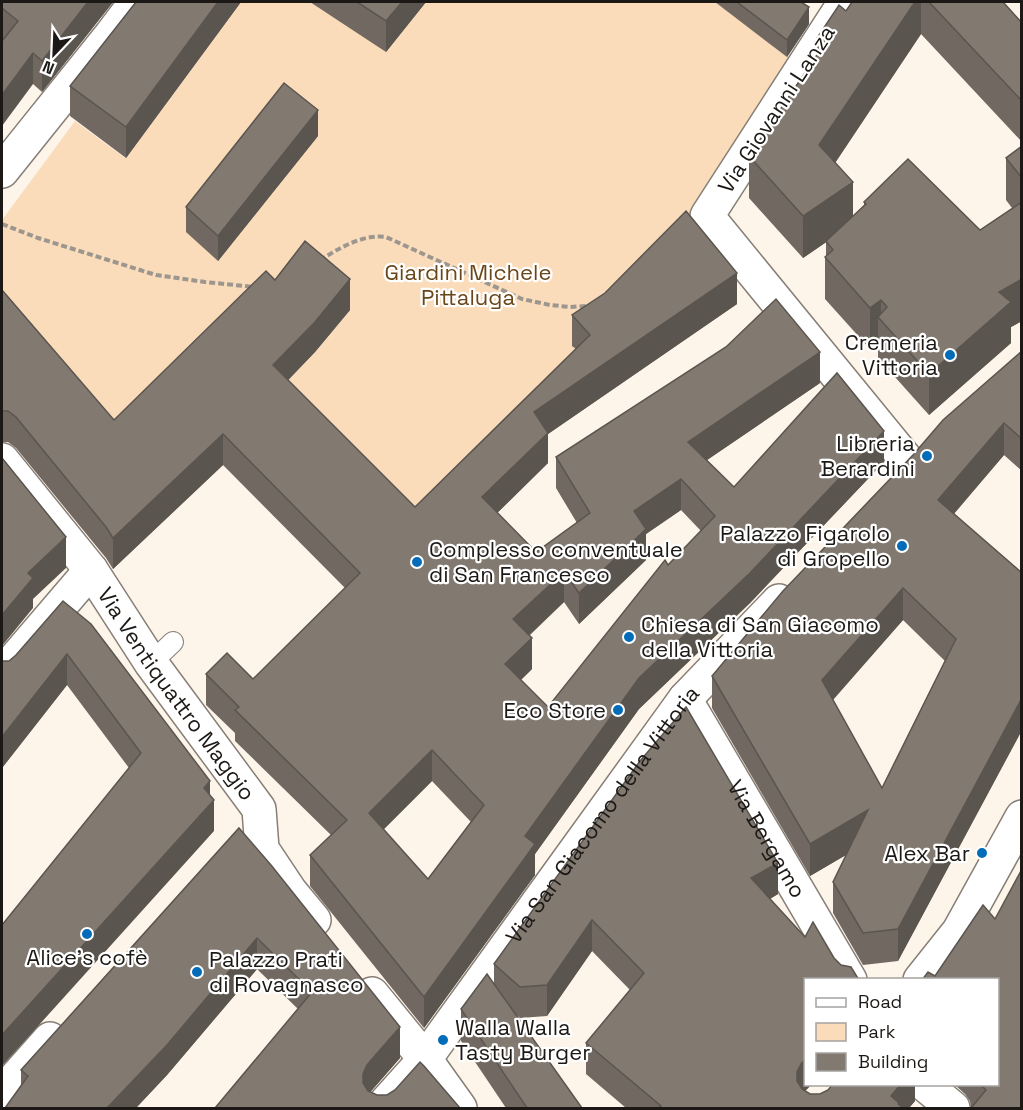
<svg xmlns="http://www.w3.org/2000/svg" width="1023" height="1110" font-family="'Space Grotesk',sans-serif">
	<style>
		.green { fill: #fadcbb }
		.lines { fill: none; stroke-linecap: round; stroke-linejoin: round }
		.service-casing { stroke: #877f76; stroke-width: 22 }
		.minor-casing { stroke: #877f76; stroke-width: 36 }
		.path { stroke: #9c968f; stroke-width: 4; stroke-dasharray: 6 3; stroke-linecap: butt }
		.service { stroke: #fff; stroke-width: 20 }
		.minor { stroke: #fff; stroke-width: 33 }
		.wall { fill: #706861; fill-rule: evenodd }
		.shaded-wall { fill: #5b554f }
		.building { fill: #827971; stroke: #5b554f; stroke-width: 1.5; fill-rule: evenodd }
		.poi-dot { fill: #036cb8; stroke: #fff; stroke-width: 2 }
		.labels { text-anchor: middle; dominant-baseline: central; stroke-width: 4.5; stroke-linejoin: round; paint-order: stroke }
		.street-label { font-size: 22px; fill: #1c1815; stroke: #fff }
		.park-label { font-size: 22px; fill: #6a471a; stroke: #fff }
		.poi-label { font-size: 22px; fill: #1c1815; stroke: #fff; text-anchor: end }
	</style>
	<rect width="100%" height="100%" fill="#fdf4ea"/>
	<polygon class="green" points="241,2 715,2 790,58 674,239 573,345 590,366 415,537 273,396 315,352 350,310 114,451 2,320 2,220 75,121 125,158"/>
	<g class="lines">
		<g class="service-casing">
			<polyline id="service" points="151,663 173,642"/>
		</g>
		<g class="minor-casing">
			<g id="minor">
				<polyline points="845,2 707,216 909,463"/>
				<polyline points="2,171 111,35 136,2"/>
				<path id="s1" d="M2 460 91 570 151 663 259 809 262 849 290 891 314 920"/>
				<polyline points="2,674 91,570"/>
				<path id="s2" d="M685 699 850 980"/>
				<polyline points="920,980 959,931 1022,817"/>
				<polyline points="372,994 425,1059 460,1108"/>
				<polyline points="924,1084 953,1108"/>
				<polyline points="2,1093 50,1039"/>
				<path id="s3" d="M381 1108 425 1059 685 699 779 601"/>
			</g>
		</g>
		<g class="path">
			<polyline points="2,224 38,238 156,275 205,282 254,287"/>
			<path d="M320 260C340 248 362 234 386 237L522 299 550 305 570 307 587 306"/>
		</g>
		<use href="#service" class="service"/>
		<use href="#minor" class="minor"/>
	</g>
	<g class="wall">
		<polygon points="2,2 113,2 42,92 33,84 2,39"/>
		<polygon points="136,2 241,2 126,158 70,116 70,86"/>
		<polygon points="310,2 426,2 386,52"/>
		<polygon points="715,2 801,2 809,24 787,57"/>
		<polygon points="852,2 1003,2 1022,23 1022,142 921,34 835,163 853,216 864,205 864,202 980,230 1012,208 1006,200 1006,158 1022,146 1022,321 1011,327 1011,343 929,415 878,358 878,344 870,349 825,299 825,257 826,256 826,242 803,258 749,198 749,156 817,54 817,38 846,11"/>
		<polygon points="318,136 218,261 186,232 186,207"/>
		<path d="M275 280 350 310 315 352 288 380 415 507 576 349 572 346V315L737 304 548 434V463L497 513 536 552 577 523 556 488V457L820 383 707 460 734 487 884 462 750 603 639 709 535 854V875L424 1028 310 886V855L331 835 235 741V733L206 705V674L253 679 345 588 223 465 113 569 106 558 16 448 8 442H2V290L114 420ZM681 510 701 531 668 565 548 707 521 680 532 669 529 636 564 602 579 624 646 560V534ZM432 781 471 822 428 879 383 830Z"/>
		<path d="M1022 351V471L1004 455 954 514 1022 573V730L898 961 863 965 833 913V882L846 855 810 876 712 708V676ZM903 620 945 661 882 788 833 700Z"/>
		<polygon points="63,601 210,795 214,831 129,768 67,685 2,768 2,661 9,661 16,655"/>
		<polygon points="686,707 778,894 770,899 806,1084 812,1084 805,1091 810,1094 820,1094 915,1084 915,1101 909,1108 626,1108 586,1074 586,1043 630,990 592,951 547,1016 520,1018 515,1014 582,1108 506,1108 461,1041 461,1009 494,984 494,964"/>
		<polygon points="239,828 400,1058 370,1092 377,1095 215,1108 298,1009 257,969 167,1075 136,1108 5,1108 21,1087 21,1070"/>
		<polygon points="995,919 1022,1108 971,1108 970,1101 965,1094 954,1084 998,1084 935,976"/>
	</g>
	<g class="shaded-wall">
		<polygon points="88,2 113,2 42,92 42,61"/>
		<polygon points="218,2 241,2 126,158 126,127"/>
		<polygon points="402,2 426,2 386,52 386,21"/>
		<polygon points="915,2 921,2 921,34 819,187 819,145"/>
		<polygon points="809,7 809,24 787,57 787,40"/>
		<polygon points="33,53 33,84 2,126 2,95"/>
		<polygon points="318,110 318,136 218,261 218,236"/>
		<polygon points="853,182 853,224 803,258 803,216"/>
		<polygon points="737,273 737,304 548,434 548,463 482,528 482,497 534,412"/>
		<polygon points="350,279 350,310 315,352 273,396 273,365"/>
		<polygon points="1022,279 1022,321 1011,327 1011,343 929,415 929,374 999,292"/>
		<polygon points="881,300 881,321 878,317 878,344 870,349 870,308"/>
		<polygon points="820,352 820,383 688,473 688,442"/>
		<polygon points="1004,423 1004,455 938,532 938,500"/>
		<polygon points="884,431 884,462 750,603 639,709 535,854 535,875 424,1028 424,997 525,836 639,678"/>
		<polygon points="223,434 223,465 113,569 113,538"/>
		<polygon points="681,479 681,510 646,534 646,560 579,624 579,593 634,511"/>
		<polygon points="66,537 66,568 33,599 33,608 2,646 2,615 28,573"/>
		<polygon points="564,572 564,602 513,650 513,619"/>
		<polygon points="903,588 903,620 822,712 822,680"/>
		<polygon points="532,638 532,669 505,695 505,664"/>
		<polygon points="67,654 67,685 2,768 2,737"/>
		<polygon points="1022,698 1022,730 898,961 898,929"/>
		<polygon points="432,750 432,781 369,844 369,813"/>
		<polygon points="210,781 210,804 214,800 214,831 2,1066 2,1035"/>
		<polygon points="868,810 868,842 810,876 810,844"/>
		<polygon points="778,863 778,894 751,910 751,878"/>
		<polygon points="592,920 592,951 547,1016 547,985"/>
		<polygon points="257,938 257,969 167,1075 136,1108 107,1108"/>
		<polygon points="400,1027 400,1058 367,1096 363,1105 363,1074 367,1065"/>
		<polygon points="806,1059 806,1084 812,1084 801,1095 797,1104 797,1072 801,1064"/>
		<polygon points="901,1084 915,1084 915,1101 909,1108 891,1108 891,1096"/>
	</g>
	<g class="building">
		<polygon points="2,2 88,2 42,61 33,53 2,95 2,41 18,21 2,8"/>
		<polygon points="136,2 218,2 126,127 70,86"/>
		<polygon points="357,2 402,2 386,21"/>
		<polygon points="737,2 801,2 809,7 787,40"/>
		<polygon points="852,2 915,2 819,145 853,182 803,216 749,156 825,43 817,38 839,5 846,11"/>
		<polygon points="929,2 1003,2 1022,23 1022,101"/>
		<polygon points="284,83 318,110 218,236 186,207"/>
		<polygon points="1022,146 1022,178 1006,158"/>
		<polygon points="908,159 980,230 1022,202 1022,279 999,292 1011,302 929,374 878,317 887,307 881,300 870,308 825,257 833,250 826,241 866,204 864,202"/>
		<path d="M686 211 737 273 534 412 548 433 482 497 536 552 590 513 556 457 726 347 776 299 820 352 688 442 734 487 837 373 884 431 750 573 639 678 525 836 535 844 424 997 310 855 347 820 235 710 239 707 206 674 227 653 253 679 360 573 223 434 113 538 106 527 16 417 8 411H2V290L114 420 266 271 275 280 305 241 350 279 315 322 273 365 415 507 590 335 572 315 605 293ZM681 479 715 516 668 565 665 560 548 707 505 664 532 638 513 619 564 572 579 593 646 529 634 511ZM432 750 484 805 428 879 369 813Z"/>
		<path d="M1022 351V439L1004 423 938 500 1022 573V698L898 929 863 933 833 882 868 810 810 844 712 676 783 591 913 455 943 420ZM903 588 956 639 882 788 822 680Z"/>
		<polygon points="2,458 66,537 28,573 33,578 2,615"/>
		<polygon points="63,601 91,624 210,781 204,788 214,800 2,1035 2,925 141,753 67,654 2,737 2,661 9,661 16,655"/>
		<polygon points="686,707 778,863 751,878 805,937 813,922 834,958 841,965 851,967 859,980 806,980 806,1059 801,1064 797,1072 797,1081 802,1089 810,1094 820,1094 828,1090 833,1084 901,1084 891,1096 899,1103 898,1104 903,1108 658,1108 661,1106 586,1043 644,973 592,920 547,985 520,987 494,964 640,761"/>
		<polygon points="239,828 271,865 400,1027 367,1065 363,1074 363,1083 368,1091 377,1095 387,1095 395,1090 420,1062 424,1066 460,1108 215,1108 312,992 257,938 167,1045 107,1108 5,1108 28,1076 21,1070"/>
		<polygon points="1022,869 1022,1108 971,1108 986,1090 980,1084 998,1084 998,980 922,980 928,972 935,976 983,905 995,919"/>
		<polygon points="487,974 582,1108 527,1108 461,1009"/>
	</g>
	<g class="poi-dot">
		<circle cx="950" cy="355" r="6"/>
		<circle cx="927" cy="456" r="6"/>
		<circle cx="902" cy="546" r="6"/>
		<circle cx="417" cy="562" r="6"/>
		<circle cx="629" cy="637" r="6"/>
		<circle cx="618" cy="710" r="6"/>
		<circle cx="982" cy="853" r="6"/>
		<circle cx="87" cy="934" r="6"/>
		<circle cx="197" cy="972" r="6"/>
		<circle cx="443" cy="1040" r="6"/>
	</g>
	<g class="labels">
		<g class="street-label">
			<text transform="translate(776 109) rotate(-57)">Via Giovanni Lanza</text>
			<text stroke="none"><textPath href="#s1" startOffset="292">Via Ventiquattro Maggio</textPath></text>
			<text stroke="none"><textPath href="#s3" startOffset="368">Via San Giacomo della Vittoria</textPath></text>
			<text stroke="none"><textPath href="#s2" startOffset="162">Via Bergamo</textPath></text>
		</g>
		<g class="park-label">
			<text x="468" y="272">Giardini Michele<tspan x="468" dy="25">Pittaluga</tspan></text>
		</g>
		<g class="poi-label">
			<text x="938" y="342">Cremeria<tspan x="938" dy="25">Vittoria</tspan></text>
			<text x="915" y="443">Libreria<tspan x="915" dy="25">Berardini</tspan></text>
			<text x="890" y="533">Palazzo Figarolo<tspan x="890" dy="25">di Gropello</tspan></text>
			<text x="429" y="549" text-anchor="start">Complesso conventuale<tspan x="429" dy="25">di San Francesco</tspan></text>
			<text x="641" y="624" text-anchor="start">Chiesa di San Giacomo<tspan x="641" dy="25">della Vittoria</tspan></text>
			<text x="606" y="710">Eco Store</text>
			<text x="970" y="853">Alex Bar</text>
			<text x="87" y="957" text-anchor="middle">Alice's cofè</text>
			<text x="209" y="959" text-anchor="start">Palazzo Prati<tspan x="209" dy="25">di Rovagnasco</tspan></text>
			<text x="455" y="1027" text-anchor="start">Walla Walla<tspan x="455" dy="25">Tasty Burger</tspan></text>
		</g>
	</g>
	<rect width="1023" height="1110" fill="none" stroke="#1c1815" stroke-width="6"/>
	<rect x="804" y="978" width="195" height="108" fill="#ffffff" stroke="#a4a3a1" stroke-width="1.5"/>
	<rect x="816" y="998" width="30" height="9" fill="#ffffff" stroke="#a4a3a1" stroke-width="1.5"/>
	<text x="858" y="1008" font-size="18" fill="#1c1815">Road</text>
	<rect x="816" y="1023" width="30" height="18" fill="#fadcbb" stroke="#a4a3a1" stroke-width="1.5"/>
	<text x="858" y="1038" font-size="18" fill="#1c1815">Park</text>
	<rect x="816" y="1053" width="30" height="18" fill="#827971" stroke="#a4a3a1" stroke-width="1.5"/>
	<text x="858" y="1068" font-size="18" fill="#1c1815">Building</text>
	<g transform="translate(54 54) rotate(203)" stroke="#ffffff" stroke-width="4.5" paint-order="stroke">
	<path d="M0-4.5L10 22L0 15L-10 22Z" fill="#1c1815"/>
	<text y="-9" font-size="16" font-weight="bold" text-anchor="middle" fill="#1c1815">N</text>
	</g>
</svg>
